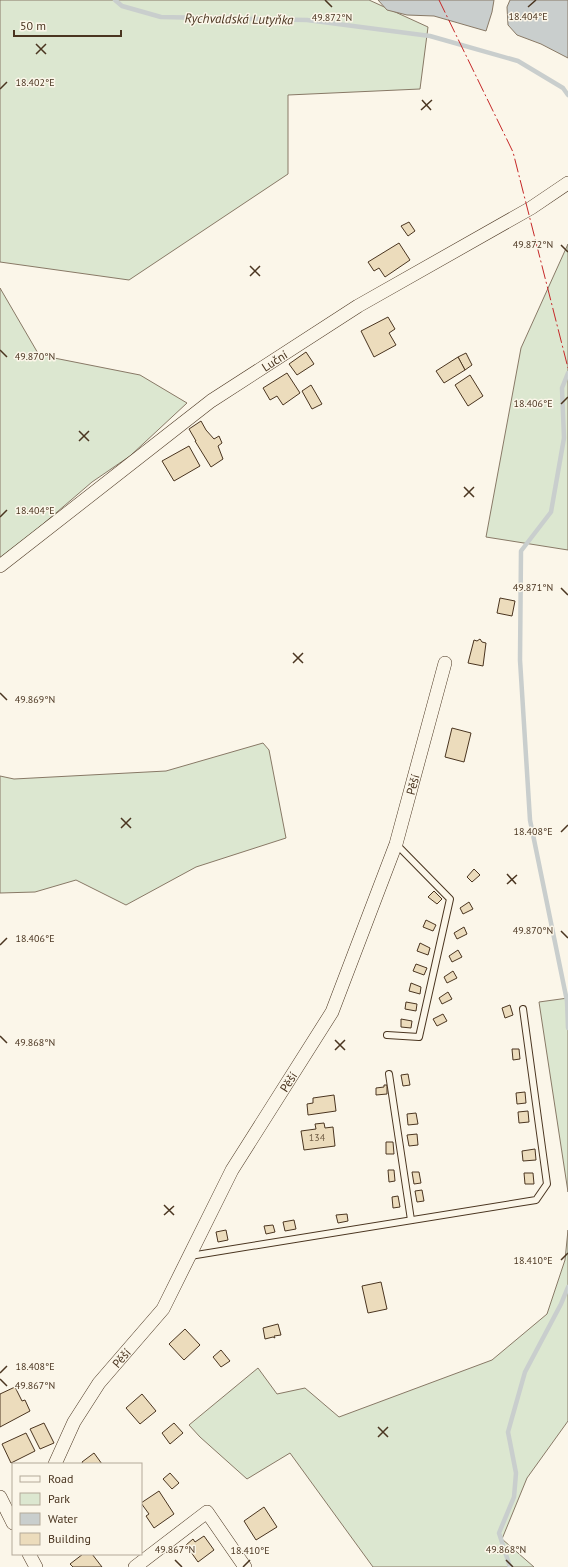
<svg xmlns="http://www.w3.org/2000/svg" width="568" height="1567" font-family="'PT Sans',sans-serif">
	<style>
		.green { fill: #dce7d0; stroke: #887966 }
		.water { fill: #c9cecd; stroke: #887966 }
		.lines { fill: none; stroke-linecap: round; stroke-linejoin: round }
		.stream { stroke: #c9cecd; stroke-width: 4.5 }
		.building { fill: #ecdcbc; stroke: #4a3520 }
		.lane-casing { stroke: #4a3520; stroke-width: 8 }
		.street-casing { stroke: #4a3520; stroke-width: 14 }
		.lane { stroke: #fbf6e9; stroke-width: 6 }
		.street { stroke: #fbf6e9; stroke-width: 13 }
		.power { stroke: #c62828; stroke-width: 1; stroke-dasharray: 14 3 2 3; stroke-linecap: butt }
		.ticks { fill: none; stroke: #4a3520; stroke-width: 1.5 }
		.labels { text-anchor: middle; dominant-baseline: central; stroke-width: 3; stroke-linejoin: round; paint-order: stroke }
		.number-label { font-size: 10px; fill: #725f47 }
		.street-label { font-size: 12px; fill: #4a3520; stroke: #fbf6e9 }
		.water-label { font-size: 13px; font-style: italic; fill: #4a3520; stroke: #fbf6e9 }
		.ticks-label { font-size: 10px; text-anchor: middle; fill: #4a3520; stroke: #fbf6e9; stroke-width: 3; stroke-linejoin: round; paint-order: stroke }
	</style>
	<rect width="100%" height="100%" fill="#fbf6e9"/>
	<g class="green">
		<polygon points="0,0 369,0 428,27 420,89 288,95 288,174 129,280 0,262"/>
		<polygon points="568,244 568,550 486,537 521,348"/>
		<polygon points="0,288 39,355 140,375 187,403 130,456 92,482 0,561"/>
		<polygon points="263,743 269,750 286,838 196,867 126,905 76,880 35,892 0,893 0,776 14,779 166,771"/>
		<polygon points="568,998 568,1192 539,1002"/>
		<polygon points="568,1230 568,1421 527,1478 502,1539 534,1567 373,1567 290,1453 247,1479 200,1437 189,1425 258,1368 277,1394 305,1388 339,1417 492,1360 547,1314 565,1260"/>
	</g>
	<g class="water">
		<polygon points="378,0 494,0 492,12 486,31 434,16 407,15 387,10"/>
		<polygon points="510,0 568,0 568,58 541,44 517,35 508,25 507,7"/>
	</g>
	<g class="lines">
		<g class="stream">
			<polyline points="115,0 122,6 161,17 307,20 430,36 518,61 563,88 568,95"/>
			<polyline points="568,373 562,388 564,438 551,512 521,551 520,660 530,820 567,1001 568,1028"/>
			<polyline points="510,1567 499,1533 514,1497 516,1473 508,1432 525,1372 561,1304 568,1287"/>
		</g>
	</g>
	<g class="building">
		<polygon points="409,222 415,231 408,236 401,226"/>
		<polygon points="399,243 410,260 385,277 379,268 374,271 368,262"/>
		<polygon points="388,317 395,329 389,333 396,345 374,357 361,331"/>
		<polygon points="306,352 314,364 297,375 289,364"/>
		<polygon points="466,353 472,365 465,370 458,357"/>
		<polygon points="458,357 465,370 444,383 436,371"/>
		<polygon points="287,373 300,393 283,405 277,396 270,400 263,388"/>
		<polygon points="470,375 483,396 468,406 455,385"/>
		<polygon points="311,385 322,404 312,409 302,391"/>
		<polygon points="201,421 206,430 214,439 219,436 222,443 218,446 223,459 211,467 195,441 196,441 189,429"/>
		<polygon points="189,446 200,466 174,481 162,461"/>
		<polygon points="500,598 515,601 512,616 497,613"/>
		<polygon points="480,639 482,642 486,643 483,666 468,663 474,640 477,641"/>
		<polygon points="452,728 471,733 464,762 445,757"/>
		<polygon points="474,869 480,875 472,882 467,877"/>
		<polygon points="434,891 442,899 437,904 428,897"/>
		<polygon points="469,902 473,909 463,914 460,908"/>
		<polygon points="426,920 436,925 433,931 423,927"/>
		<polygon points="464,927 467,934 457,939 454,933"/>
		<polygon points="420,943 430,948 428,955 417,951"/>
		<polygon points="458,950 462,957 452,962 449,956"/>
		<polygon points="416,964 427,968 424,975 413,971"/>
		<polygon points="453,971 457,978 447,983 444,977"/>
		<polygon points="411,983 421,987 420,994 409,991"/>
		<polygon points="448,992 452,999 442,1004 439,998"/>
		<polygon points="406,1002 417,1004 416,1011 405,1009"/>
		<polygon points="510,1005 513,1015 505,1018 502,1008"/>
		<polygon points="443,1014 447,1021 437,1026 433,1019"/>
		<polygon points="401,1019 412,1021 411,1028 401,1027"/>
		<polygon points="512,1049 519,1049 520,1059 513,1060"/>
		<polygon points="408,1074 410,1085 403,1086 401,1075"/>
		<polygon points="384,1085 387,1085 387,1094 376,1095 376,1088 384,1087"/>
		<polygon points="525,1092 526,1103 517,1104 516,1093"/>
		<polygon points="334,1095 336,1111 308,1115 307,1104 313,1103 313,1098"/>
		<polygon points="528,1111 529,1122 519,1123 518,1112"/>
		<polygon points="416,1113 418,1124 408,1125 407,1114"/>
		<polygon points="324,1123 325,1128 333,1127 335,1146 304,1150 301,1131 316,1129 315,1124"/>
		<polygon points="417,1134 418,1145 409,1146 407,1135"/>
		<polygon points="386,1142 393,1142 394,1154 386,1154"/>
		<polygon points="535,1149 536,1160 523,1161 522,1151"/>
		<polygon points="388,1170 394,1170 395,1181 389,1182"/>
		<polygon points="412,1172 419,1172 421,1183 414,1184"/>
		<polygon points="524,1173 533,1173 534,1184 525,1184"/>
		<polygon points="422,1190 424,1201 417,1202 415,1191"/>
		<polygon points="398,1196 400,1207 393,1208 392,1197"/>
		<polygon points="347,1214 348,1221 338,1223 336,1215"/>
		<polygon points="294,1220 296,1229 285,1231 283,1222"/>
		<polygon points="273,1225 275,1232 266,1234 264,1226"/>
		<polygon points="226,1230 228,1240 218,1242 216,1232"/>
		<polygon points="381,1282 387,1309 368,1313 362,1286"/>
		<polygon points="278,1324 281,1335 274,1336 275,1338 273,1337 265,1339 263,1328"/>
		<polygon points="185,1329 200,1345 184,1360 169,1344"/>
		<polygon points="221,1350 230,1361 221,1367 213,1357"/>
		<polygon points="15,1387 22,1401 25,1400 30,1411 0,1427 0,1394"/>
		<polygon points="142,1394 156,1411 140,1424 126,1408"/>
		<polygon points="44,1423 54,1443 40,1449 30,1429"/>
		<polygon points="174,1423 183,1433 170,1444 162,1433"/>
		<polygon points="26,1433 35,1451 11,1463 2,1444"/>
		<polygon points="94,1453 102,1464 83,1464 82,1462"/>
		<polygon points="170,1473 179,1483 172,1489 163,1479"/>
		<polygon points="159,1491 174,1514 154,1528 146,1516 149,1514 141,1503"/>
		<polygon points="264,1507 277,1527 256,1540 244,1521"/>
		<polygon points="204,1536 214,1550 198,1562 186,1545 193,1539 195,1542"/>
		<polygon points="83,1554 92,1554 102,1567 73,1567 70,1564"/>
	</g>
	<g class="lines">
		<g class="lane-casing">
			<g id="lane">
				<polyline points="387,1035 419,1037 450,899 396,844"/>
				<polyline points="389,1074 411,1220"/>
				<polyline points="190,1256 536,1200 547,1184 523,1009"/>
			</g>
		</g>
		<g class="street-casing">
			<g id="street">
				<path id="s1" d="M0 566 211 401 358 306 531 208 568 183"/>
				<path id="s2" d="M55 1464 74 1422 99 1383 163 1309 232 1170 332 1012 396 844 445 663"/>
				<polyline points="0,1497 13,1523"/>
				<polyline points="29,1554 36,1567"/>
				<polyline points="135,1567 207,1512 245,1567"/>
			</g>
		</g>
		<use href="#lane" class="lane"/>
		<use href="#street" class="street"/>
		<polyline class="power" points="439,0 513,152 568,368"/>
	</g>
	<path class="ticks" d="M325 0 332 7M528 7 536 0M36 44 46 54M36 54 46 44M0 89 7 82M422 100 431 110M421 110 432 100M561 245 568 252M250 266 260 276M250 276 260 266M0 350 7 357M561 404 568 397M79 431 89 441M79 441 89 431M464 487 474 497M464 497 474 487M0 517 7 510M561 588 568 595M293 653 303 663M293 663 303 653M0 693 7 700M121 818 131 828M121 828 131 818M561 832 568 825M507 874 516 884M507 884 517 875M561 931 568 938M0 945 7 938M0 1036 7 1043M335 1040 345 1050M335 1050 345 1040M164 1205 174 1215M164 1215 174 1206M561 1260 568 1253M0 1373 7 1366M0 1379 7 1386M378 1427 388 1437M378 1437 388 1427M175 1560 182 1567M506 1560 513 1567M243 1567 250 1560"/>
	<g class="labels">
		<g class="number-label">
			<text x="317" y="1137">134</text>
		</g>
		<g class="street-label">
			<text stroke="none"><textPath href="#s1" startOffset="343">Luční</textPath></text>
			<text stroke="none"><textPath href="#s2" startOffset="774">Pěší</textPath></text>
			<text stroke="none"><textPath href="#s2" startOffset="450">Pěší</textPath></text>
			<text stroke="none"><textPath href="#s2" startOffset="126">Pěší</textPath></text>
		</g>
		<g class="water-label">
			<text transform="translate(239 19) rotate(1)">Rychvaldská Lutyňka</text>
		</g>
	</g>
	<g class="ticks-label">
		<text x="528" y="20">18.404°E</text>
		<text x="332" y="21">49.872°N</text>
		<text x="35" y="86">18.402°E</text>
		<text x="533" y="248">49.872°N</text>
		<text x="35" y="360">49.870°N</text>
		<text x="533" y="407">18.406°E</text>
		<text x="35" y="514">18.404°E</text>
		<text x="533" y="591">49.871°N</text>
		<text x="35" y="703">49.869°N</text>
		<text x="533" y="835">18.408°E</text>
		<text x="533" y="934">49.870°N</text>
		<text x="35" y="942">18.406°E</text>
		<text x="35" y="1046">49.868°N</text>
		<text x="533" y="1264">18.410°E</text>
		<text x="35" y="1370">18.408°E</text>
		<text x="35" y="1389">49.867°N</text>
		<text x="175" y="1553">49.867°N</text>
		<text x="506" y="1553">49.868°N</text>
		<text x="250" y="1554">18.410°E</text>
	</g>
	<rect x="12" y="1463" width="130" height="92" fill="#fbf6e9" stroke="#b4a999"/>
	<rect x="20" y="1476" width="20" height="6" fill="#fbf6e9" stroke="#b4a999"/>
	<text x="48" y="1483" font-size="12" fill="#4a3520">Road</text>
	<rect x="20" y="1493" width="20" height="12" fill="#dce7d0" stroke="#b4a999"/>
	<text x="48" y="1503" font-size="12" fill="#4a3520">Park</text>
	<rect x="20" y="1513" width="20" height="12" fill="#c9cecd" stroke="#b4a999"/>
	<text x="48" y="1523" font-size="12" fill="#4a3520">Water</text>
	<rect x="20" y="1533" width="20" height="12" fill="#ecdcbc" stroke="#b4a999"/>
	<text x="48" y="1543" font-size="12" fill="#4a3520">Building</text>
	<path d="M14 30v6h107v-6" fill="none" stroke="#4a3520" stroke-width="2"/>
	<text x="20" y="30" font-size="12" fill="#4a3520" stroke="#fbf6e9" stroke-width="3" paint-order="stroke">50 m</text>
</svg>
